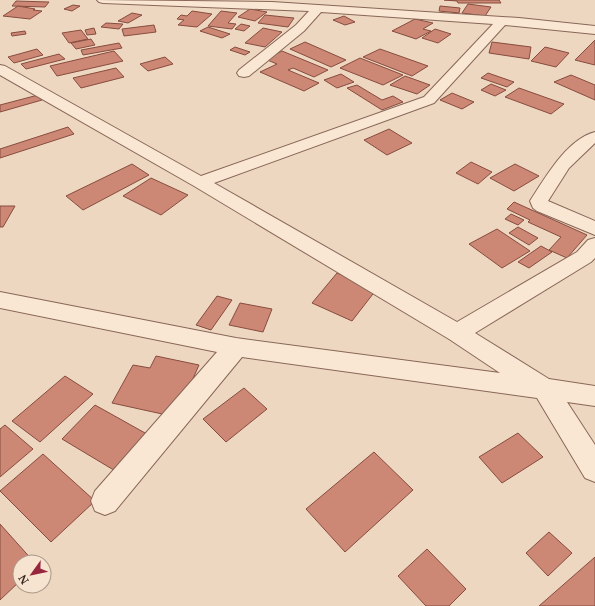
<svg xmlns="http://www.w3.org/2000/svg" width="595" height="606" font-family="'Noto Serif',serif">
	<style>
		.building { fill: #cd8875; stroke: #874c3e }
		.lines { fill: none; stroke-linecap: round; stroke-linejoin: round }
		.minor-casing { stroke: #886758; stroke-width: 2 }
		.minor { fill: #f9e6d3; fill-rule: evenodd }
	</style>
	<rect width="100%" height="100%" fill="#eed7c0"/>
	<g class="building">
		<polygon points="444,0 499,0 501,3 458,3 457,1"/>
		<polygon points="16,1 49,2 45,7 12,6"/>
		<polygon points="468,4 491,7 485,16 462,13"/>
		<polygon points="73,5 80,6 72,11 64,9"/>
		<polygon points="18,6 35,9 33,10 42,11 30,19 3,16"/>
		<polygon points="440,6 460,8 459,13 439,11"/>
		<polygon points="250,9 267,12 255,21 238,17"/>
		<polygon points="192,11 212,14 197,27 178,25 184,20 177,19 181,15 187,16"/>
		<polygon points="221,11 237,13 228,23 236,24 232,29 208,26"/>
		<polygon points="132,13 142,15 128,23 118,21"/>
		<polygon points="265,15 294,18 288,27 258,23"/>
		<polygon points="344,16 355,22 345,25 333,20"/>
		<polygon points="415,19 433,23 423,29 431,31 416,39 392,31"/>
		<polygon points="106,23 123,24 119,29 101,27"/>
		<polygon points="241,24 250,26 244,31 235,29"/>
		<polygon points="154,25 156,32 124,36 122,29"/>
		<polygon points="208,27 230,34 222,38 200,31"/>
		<polygon points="94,28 96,34 87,35 85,30"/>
		<polygon points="263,28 282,32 265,47 245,43"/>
		<polygon points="435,29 451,34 438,43 422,38"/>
		<polygon points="81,30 88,39 69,43 62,33"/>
		<polygon points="25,31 26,34 12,36 11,33"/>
		<polygon points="91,39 95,45 76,49 71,43"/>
		<polygon points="595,40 595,65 575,60"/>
		<polygon points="305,42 346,60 331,67 290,49"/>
		<polygon points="492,42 531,47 529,59 489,53"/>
		<polygon points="119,43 122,48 83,55 81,50"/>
		<polygon points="235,47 250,52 245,55 230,50"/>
		<polygon points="545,47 569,53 556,67 531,61"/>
		<polygon points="37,49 43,55 14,63 8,57"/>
		<polygon points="380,49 428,66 412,76 363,57"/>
		<polygon points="114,51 123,61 57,76 50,66"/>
		<polygon points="282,51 328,70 314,77 293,68 288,70 319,83 304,91 260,72 277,64 265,59"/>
		<polygon points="59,54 65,59 26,69 21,64"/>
		<polygon points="165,57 173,64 148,71 140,64"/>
		<polygon points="360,58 403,75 383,85 340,68"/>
		<polygon points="116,68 124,77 81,88 73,78"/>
		<polygon points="488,73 514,82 507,87 481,78"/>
		<polygon points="341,74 354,82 337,88 324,80"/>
		<polygon points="571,75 595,85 595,100 554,82"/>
		<polygon points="405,76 430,85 417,94 390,85"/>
		<polygon points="491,84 506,90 495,96 481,90"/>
		<polygon points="357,85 382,100 393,96 403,102 382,110 347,88"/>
		<polygon points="519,88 564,104 551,114 505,97"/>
		<polygon points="452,93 474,102 462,109 440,100"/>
		<polygon points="38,95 42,100 0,112 0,105"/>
		<polygon points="68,127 74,134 0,158 0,149"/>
		<polygon points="389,129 412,143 387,155 364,140"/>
		<polygon points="471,162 492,172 478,184 456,173"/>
		<polygon points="132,164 149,175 83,210 66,196"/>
		<polygon points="515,164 539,176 514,191 490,178"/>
		<polygon points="151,178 188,195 161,215 123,196"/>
		<polygon points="514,202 587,235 567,258 549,250 561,237 528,222 530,220 507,209"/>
		<polygon points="0,206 15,206 3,227 0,227"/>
		<polygon points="511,214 524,220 518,225 505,219"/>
		<polygon points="518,227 538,238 529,245 509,233"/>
		<polygon points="497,229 530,251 502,268 469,244"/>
		<polygon points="541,246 552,252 529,268 518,262"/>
		<polygon points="337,273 376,290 352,321 312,303"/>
		<polygon points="217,296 232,300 211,330 196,325"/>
		<polygon points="240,303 272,309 263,332 229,325"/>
		<polygon points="156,356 199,365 176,417 112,403 133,365 150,368"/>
		<polygon points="65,376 93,394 40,442 12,421"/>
		<polygon points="244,388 267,409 226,442 203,419"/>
		<polygon points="95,405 154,438 122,475 62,439"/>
		<polygon points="5,425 33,449 0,477 0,429"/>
		<polygon points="518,433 543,457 502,483 479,457"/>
		<polygon points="374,452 413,490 345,552 306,509"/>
		<polygon points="43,454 95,501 51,542 0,491"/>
		<polygon points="0,524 34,562 20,562 20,581 0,600"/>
		<polygon points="549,532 572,553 548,576 526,553"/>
		<polygon points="427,549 466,589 449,606 426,606 398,576"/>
		<polygon points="595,557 595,606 539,606"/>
	</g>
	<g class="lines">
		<g class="minor-casing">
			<g id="minor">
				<polygon points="97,0 272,2 519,18 595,26 595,34 505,25 434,103 214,183 457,322 577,252 588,240 595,238 595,258 591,262 475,333 549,379 595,386 595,406 567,402 595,445 595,482 585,478 537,398 242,357 115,511 105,515 95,511 91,501 95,491 217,352 0,308 0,292 236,338 500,373 449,339 194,186 0,75 0,65 5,66 201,176 424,97 493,24 321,12 304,31 249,76 244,77 239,76 237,73 239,70 296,25 309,11 103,3 99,2"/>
				<path d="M595 132V143L569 168 548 201 595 221V235L537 211 533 208 530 201C545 178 567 139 595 132Z"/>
			</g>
		</g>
		<use href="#minor" class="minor"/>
	</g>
	<g transform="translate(32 574) rotate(237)"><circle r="19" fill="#f6e3d0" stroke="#aa9788"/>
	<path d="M0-3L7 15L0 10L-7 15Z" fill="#97273f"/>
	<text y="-6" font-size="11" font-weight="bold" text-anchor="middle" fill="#37241d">N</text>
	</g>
</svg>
